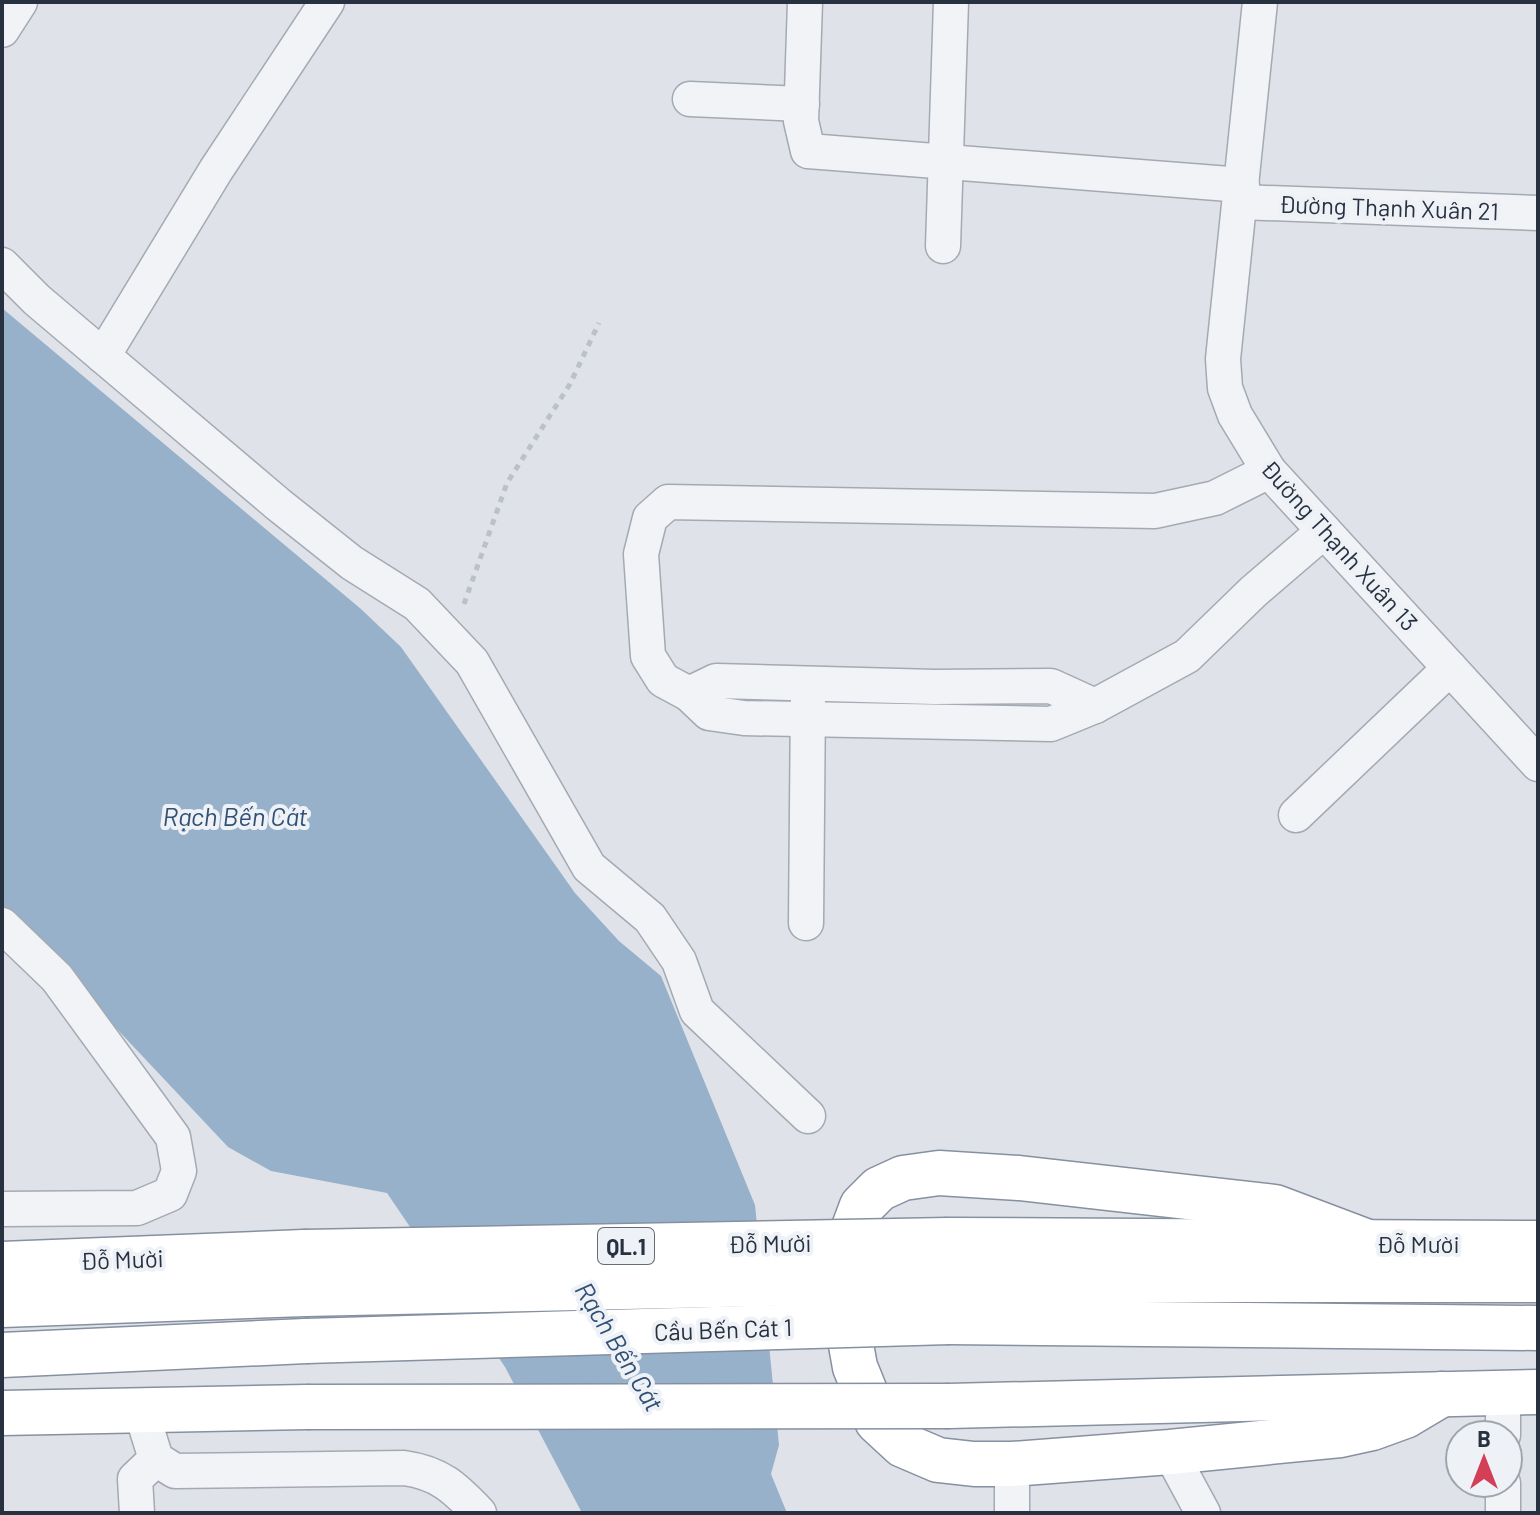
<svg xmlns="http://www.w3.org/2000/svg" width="1540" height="1515" font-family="Barlow,sans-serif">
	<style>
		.water { fill: #98b1ca }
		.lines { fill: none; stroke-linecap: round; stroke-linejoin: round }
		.minor-casing { stroke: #a4aab3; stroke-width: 37 }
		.highway-casing { stroke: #8690a0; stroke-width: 47 }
		.path { stroke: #bcc1c7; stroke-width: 5; stroke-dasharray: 6 6; stroke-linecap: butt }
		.minor { stroke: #f1f3f7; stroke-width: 34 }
		.highway { stroke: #fff; stroke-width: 44 }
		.highway-bridge-casing { stroke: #8690a0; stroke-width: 47; stroke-linecap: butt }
		.highway-bridge { stroke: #fff; stroke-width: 44 }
		.labels { text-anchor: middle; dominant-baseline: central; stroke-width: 8; stroke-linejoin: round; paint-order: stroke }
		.shield { fill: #eef2f6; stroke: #636b77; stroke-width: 2 }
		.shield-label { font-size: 22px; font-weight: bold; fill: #273140 }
		.street-label { font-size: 24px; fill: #273140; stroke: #eef2f6 }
		.water-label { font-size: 26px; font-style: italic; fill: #305075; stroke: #eef2f6 }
	</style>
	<rect width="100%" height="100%" fill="#dfe3e9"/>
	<polygon class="water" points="2,308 361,609 401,647 575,893 619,941 661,976 755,1205 779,1445 771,1474 787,1513 582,1513 505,1367 387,1193 271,1171 228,1147 2,907"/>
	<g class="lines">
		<g class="minor-casing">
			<g id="minor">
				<polyline points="805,2 801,121 808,151 1242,185"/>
				<polyline points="1260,2 1223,359 1225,388 1235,415 1269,471 1538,764"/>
				<polyline points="2,30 20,2"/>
				<polyline points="690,99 802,104"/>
				<polyline points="1240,202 1538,213"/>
				<polyline points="943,246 951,2"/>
				<polyline points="2,265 37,300 279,505 352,563 417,604 472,662 589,867 650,918 679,961 697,1011 808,1116"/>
				<polyline points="103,356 216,170 327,2"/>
				<polyline points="1269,471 1215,498 1155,511 668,502 650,518 641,554 648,656 663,680 689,694 709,713 744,718 1051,724 1095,706 1187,656 1253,592 1324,531"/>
				<polyline points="689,694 716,681 935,687 1051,686 1095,706"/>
				<polyline points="1296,815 1450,668"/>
				<polyline points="806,923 808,696"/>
				<polyline points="2,925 57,978 173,1137 179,1171 170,1194 137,1208 2,1209"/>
				<polyline points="1503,1392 1503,1435"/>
				<path d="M141 1411 156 1459 175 1471 404 1468C440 1473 455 1488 479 1513"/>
				<polyline points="1170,1452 1203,1513"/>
				<polyline points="1503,1483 1503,1513"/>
				<polyline points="137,1513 135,1479 156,1459"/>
				<polyline points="1012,1513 1012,1464"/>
			</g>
		</g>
		<g class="highway-casing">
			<g id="highway">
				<polyline points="948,1240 1538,1243"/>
				<polyline points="1373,1244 1275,1207 1019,1178 939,1173 903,1178 879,1189 862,1206 841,1262 844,1306 855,1367 877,1421 903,1445 938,1460 974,1464 1012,1464 1170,1452 1340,1435 1372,1428 1405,1416 1442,1394"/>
				<polyline points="2,1264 304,1252"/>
				<polyline points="948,1280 1538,1280"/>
				<polyline points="2,1305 305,1294"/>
				<polyline points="949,1322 1538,1328"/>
				<polyline points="2,1355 306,1341"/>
				<polyline points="949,1406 1538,1392"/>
				<polyline points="2,1413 307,1407"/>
			</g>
		</g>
		<polyline class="path" points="464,604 507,483 570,384 599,323"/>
		<use href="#minor" class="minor"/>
		<use href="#highway" class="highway"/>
		<g class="highway-bridge-casing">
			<g id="highway-bridge">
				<polyline points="304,1252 948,1240"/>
				<polyline points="305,1294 948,1280"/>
				<polyline points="306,1341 949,1322"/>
				<polyline points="307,1407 949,1406"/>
			</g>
		</g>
		<use href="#highway-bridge" class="highway-bridge"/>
	</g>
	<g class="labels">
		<rect class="shield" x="598" y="1228" width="56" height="36" rx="6"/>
		<g class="shield-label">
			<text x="626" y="1246">QL.1</text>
		</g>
		<g class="street-label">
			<text transform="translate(1389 207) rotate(2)">Đường Thạnh Xuân 21</text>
			<text transform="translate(1340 545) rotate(48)">Đường Thạnh Xuân 13</text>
			<text transform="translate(770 1243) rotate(-1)">Đỗ Mười</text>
			<text x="1418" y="1243">Đỗ Mười</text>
			<text transform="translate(122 1259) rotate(-2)">Đỗ Mười</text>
			<text transform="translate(723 1329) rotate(-2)">Cầu Bến Cát 1</text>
		</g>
		<g class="water-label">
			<text x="235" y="815">Rạch Bến Cát</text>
			<text transform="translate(620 1346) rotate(59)">Rạch Bến Cát</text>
		</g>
	</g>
	<rect width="1540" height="1515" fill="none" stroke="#273140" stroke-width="8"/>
	<g transform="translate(1484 1459)"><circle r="38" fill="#eef2f6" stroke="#9ea5ad" stroke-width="2"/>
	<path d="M0-6L14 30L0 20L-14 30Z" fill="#d23f57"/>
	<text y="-12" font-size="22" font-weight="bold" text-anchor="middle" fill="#273140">B</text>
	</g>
</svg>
